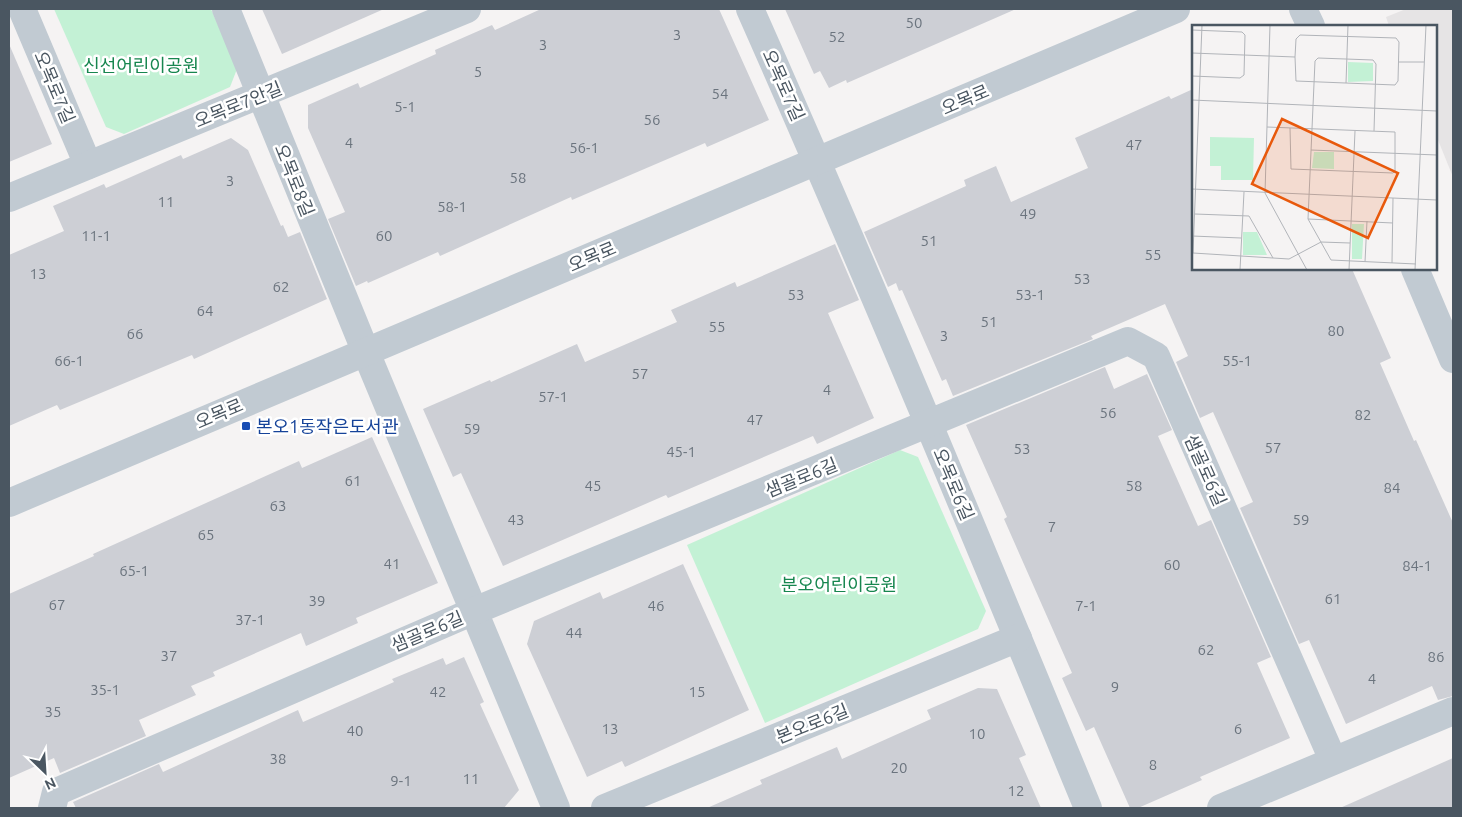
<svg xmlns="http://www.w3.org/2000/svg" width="1462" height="817" font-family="Ubuntu,'Noto Sans KR',sans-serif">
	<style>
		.education { fill: #e6e4e5 }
		.green { fill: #c3f1d5 }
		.building { fill: #cdcfd5 }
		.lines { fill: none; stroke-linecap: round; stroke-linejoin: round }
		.minor { stroke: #c1cad2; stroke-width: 28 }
		.transit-dot { fill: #1a4fb4; stroke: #fff; stroke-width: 2 }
		.labels { text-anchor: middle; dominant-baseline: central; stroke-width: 5; stroke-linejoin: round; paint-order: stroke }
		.number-label { font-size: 15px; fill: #6b747e }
		.park-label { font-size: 18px; fill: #17864f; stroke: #fff }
		.street-label { font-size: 18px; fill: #4a5661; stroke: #fff }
		.transit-label { font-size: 18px; fill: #164399; stroke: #fff; text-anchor: start }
		.inset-road { fill: none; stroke: #b1b4b9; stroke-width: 1 }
		.view { fill: #e8590c; fill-opacity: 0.15; stroke: #e8590c; stroke-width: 2.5 }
		.inset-edge { fill: none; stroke: #4a5661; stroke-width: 2.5 }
	</style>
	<rect width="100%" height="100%" fill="#f5f3f3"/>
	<polygon class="education" points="1406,9 1453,9 1453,177 1436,135 1436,26 1389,26 1386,17"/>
	<g class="green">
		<polygon points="54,9 211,9 237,69 230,87 124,134 106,127"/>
		<polygon points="900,450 918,457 986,611 978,629 765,723 687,545"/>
	</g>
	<g class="building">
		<polygon points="262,9 384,9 282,54"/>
		<polygon points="541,9 719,9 769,120 707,147 705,143 572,200 571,197 440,256 438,252 368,283 367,281 356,286 328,219 345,212 308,128 308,105 358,83 360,88 436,54 435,50 492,25 495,30"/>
		<polygon points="785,9 1016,9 847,83 846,80 829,88 820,71 814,74"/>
		<polygon points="9,44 52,144 9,162"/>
		<polygon points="1193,89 1193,269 1352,269 1391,358 1380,363 1414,441 1416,440 1453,523 1453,696 1438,700 1432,686 1346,724 1309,640 1299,644 1240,508 1253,502 1213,412 1200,418 1176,362 1188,356 1165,304 1091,336 1093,339 953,396 946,379 942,381 902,290 899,291 896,283 888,287 864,232 966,186 964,180 996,166 1011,202 1088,168 1075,138 1169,96 1171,99"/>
		<polygon points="231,138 248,150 281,226 283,225 288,237 300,232 327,299 194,359 192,355 60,410 57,405 9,426 9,255 64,231 53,206 104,184 106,188 181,155 183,159"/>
		<polygon points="835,244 859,300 828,313 874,418 817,444 813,436 668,498 666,495 503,566 461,473 453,477 423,409 490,380 491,382 577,344 585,362 677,322 671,310 735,282 737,287"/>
		<polygon points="1105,367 1114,389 1147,374 1172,430 1158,436 1198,526 1211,520 1271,657 1257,663 1290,738 1200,777 1202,780 1138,808 1130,808 1094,727 1086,731 1062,678 1072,673 1004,519 1007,517 966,425"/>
		<polygon points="372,437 438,583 356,618 358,623 306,646 301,633 213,672 215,676 191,686 196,695 139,720 146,736 60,773 54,758 9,778 9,594 94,556 93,554 299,461 302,468"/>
		<polygon points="683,564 749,710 625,767 622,761 587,777 527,644 534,621 600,592 603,599"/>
		<polygon points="464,657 484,702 480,704 519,790 504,808 76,808 73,802 159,764 163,772 298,710 303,722 394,682 392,679 443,658 446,665"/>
		<polygon points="978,688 997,689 1026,755 1019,758 1041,808 707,808 762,784 760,780 837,747 842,759 931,719 927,710"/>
		<polygon points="1453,758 1453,808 1340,808"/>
	</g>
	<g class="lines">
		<g class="minor">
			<polyline points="22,9 88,165"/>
			<polyline points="226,9 365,350 556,808"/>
			<path d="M750 9C867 273 978 541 1088 808"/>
			<polyline points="1303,9 1311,26"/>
			<polyline points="9,198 467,9"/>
			<polyline points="1415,269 1453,359"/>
			<path d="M9 503C397 337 787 175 1176 9"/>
			<polyline points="52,808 56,792 474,611 1128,341 1156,356 1333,760"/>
			<polyline points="605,808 1018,638"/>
			<polyline points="1221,808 1453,711"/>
		</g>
	</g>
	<rect class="transit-dot" x="241" y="421" width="10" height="10" rx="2.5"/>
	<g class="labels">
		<g class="number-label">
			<text x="914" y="22">50</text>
			<text x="677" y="34">3</text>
			<text x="837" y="36">52</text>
			<text x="543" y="44">3</text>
			<text x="478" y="71">5</text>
			<text x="720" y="93">54</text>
			<text x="405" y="106">5-1</text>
			<text x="652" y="119">56</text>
			<text x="349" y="142">4</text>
			<text x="1134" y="144">47</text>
			<text x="584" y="147">56-1</text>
			<text x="518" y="177">58</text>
			<text x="230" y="180">3</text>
			<text x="166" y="201">11</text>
			<text x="452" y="206">58-1</text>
			<text x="1028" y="213">49</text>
			<text x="96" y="235">11-1</text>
			<text x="384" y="235">60</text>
			<text x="929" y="240">51</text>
			<text x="1153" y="254">55</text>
			<text x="38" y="273">13</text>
			<text x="1082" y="278">53</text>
			<text x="281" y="286">62</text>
			<text x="796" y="294">53</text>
			<text x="1030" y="294">53-1</text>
			<text x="205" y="310">64</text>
			<text x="989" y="321">51</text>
			<text x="717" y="326">55</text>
			<text x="1336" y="330">80</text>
			<text x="135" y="333">66</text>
			<text x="944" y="335">3</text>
			<text x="69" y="360">66-1</text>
			<text x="1237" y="360">55-1</text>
			<text x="640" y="373">57</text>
			<text x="827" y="389">4</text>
			<text x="553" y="396">57-1</text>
			<text x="1108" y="412">56</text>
			<text x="1363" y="414">82</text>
			<text x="755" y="419">47</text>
			<text x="472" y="428">59</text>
			<text x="1273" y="447">57</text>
			<text x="1022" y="448">53</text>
			<text x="681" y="451">45-1</text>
			<text x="353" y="480">61</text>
			<text x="593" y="485">45</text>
			<text x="1134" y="485">58</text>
			<text x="1392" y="487">84</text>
			<text x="278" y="505">63</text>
			<text x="516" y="519">43</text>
			<text x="1301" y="519">59</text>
			<text x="1052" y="526">7</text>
			<text x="206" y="534">65</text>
			<text x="392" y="563">41</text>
			<text x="1172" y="564">60</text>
			<text x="1417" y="565">84-1</text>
			<text x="134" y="570">65-1</text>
			<text x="1333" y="598">61</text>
			<text x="317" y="600">39</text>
			<text x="57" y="604">67</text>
			<text x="656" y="605">46</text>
			<text x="1086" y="605">7-1</text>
			<text x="250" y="619">37-1</text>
			<text x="574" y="632">44</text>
			<text x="1206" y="649">62</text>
			<text x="169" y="655">37</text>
			<text x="1436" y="656">86</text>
			<text x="1372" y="678">4</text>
			<text x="1115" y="686">9</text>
			<text x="105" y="689">35-1</text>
			<text x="438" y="691">42</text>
			<text x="697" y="691">15</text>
			<text x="53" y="711">35</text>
			<text x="610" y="728">13</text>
			<text x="1238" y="728">6</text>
			<text x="355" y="730">40</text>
			<text x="977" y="733">10</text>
			<text x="278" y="758">38</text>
			<text x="1153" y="764">8</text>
			<text x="899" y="767">20</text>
			<text x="471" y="778">11</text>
			<text x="401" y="780">9-1</text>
			<text x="1016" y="790">12</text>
		</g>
		<g class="park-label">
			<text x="141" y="65">신선어린이공원</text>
			<text x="839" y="584">분오어린이공원</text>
		</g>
		<g class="street-label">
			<text transform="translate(784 85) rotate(66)">오목로7길</text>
			<text transform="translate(55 87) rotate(67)">오목로7길</text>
			<text transform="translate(965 99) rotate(-23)">오목로</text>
			<text transform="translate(238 104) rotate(-22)">오목로7안길</text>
			<text transform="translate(295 180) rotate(68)">오목로8길</text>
			<text transform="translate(592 256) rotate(-23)">오목로</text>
			<text transform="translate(219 413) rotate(-23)">오목로</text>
			<text transform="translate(1206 470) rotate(66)">샘골로6길</text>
			<text transform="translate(801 477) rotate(-22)">샘골로6길</text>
			<text transform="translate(954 484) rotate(67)">오목로6길</text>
			<text transform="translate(427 631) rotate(-23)">샘골로6길</text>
			<text transform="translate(812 723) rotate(-22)">본오로6길</text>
		</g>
		<g class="transit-label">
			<text x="256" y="426">본오1동작은도서관</text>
		</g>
	</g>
	<g transform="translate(1192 25)">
		<rect width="245" height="245" fill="#f5f3f3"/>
		<path d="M156 37 181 38V56L156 57ZM18 112 62 113 61 155H29V141H18ZM122 127H142V144L120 143ZM160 199H172L170 234H160ZM51 207H65L75 230H51Z" fill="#c3f1d5"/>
		<path class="inset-road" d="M10 0 1 228 97 234 129 217 158 218M78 0 73 168 115 245M0 5 50 7 53 10 52 50 48 53 0 51M0 28 103 32 104 14 108 10 204 13 207 17 206 56 203 60 104 56 103 32M207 37H232M154 58 156 0M0 75 245 86M75 102 203 107V146L201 148 99 144 98 103M182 106 184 39 181 35 126 33 123 36 116 194 139 235 224 239M119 125 245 130M0 164 245 175M3 189 57 191 81 233M116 194 201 198M0 211 49 213M173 237 175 196M200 238 201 173M48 245 52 167M157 245 163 106M223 245 234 0"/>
		<path class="view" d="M90 94 206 148 176 213 60 159Z"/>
		<rect width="245" height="245" class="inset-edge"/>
	</g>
	<rect width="1462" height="817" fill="none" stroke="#4a5661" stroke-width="20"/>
	<g transform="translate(45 772) rotate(155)" stroke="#ffffff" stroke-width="4" paint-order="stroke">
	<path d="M0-4L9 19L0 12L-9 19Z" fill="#4a5661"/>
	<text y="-8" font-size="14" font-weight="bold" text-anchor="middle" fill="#4a5661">N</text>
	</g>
</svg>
